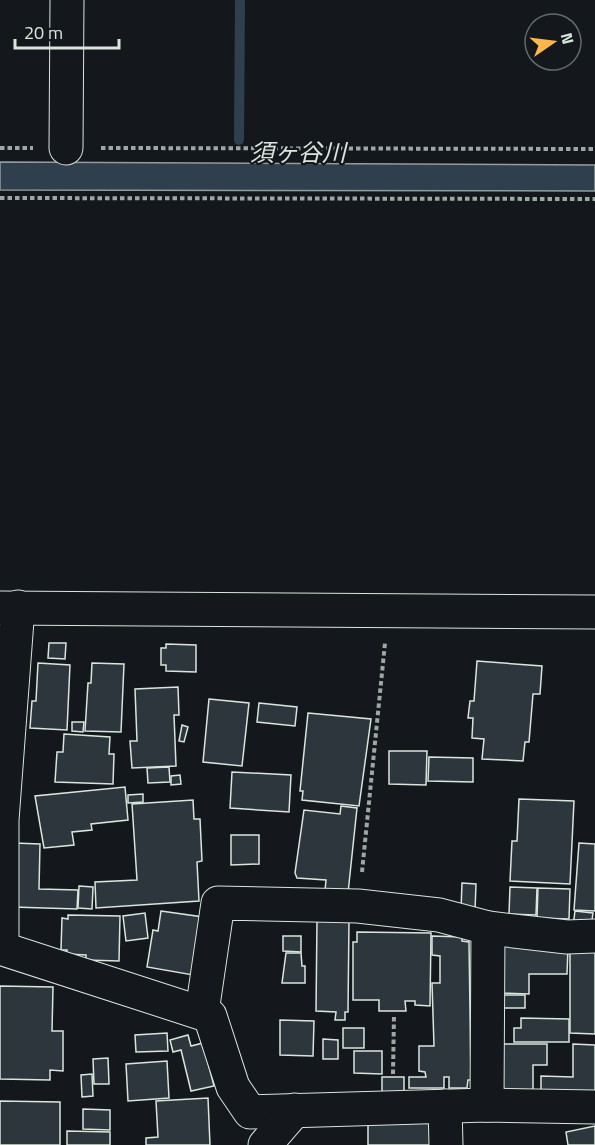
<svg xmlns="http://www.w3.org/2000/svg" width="595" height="1145" font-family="'Titillium Web','Noto Sans JP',sans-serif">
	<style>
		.water { fill: #2f3f4d; stroke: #939e99; stroke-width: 1.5 }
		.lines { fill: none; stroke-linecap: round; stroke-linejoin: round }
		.stream { stroke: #2f3f4d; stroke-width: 10 }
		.building { fill: #2c363c; stroke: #d8e6dc; stroke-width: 1.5 }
		.minor-casing { stroke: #d8e6dc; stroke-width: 35 }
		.path { stroke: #9da8a2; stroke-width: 4; stroke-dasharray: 4.5 3; stroke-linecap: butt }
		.minor { stroke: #14181c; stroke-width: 33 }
		.labels { text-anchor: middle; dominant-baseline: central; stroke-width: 4.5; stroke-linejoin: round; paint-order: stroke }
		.water-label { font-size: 24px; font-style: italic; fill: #d8e6dc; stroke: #14181c }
	</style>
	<rect width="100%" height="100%" fill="#14181c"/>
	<polygon class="water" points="0,162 595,165 595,191 0,190"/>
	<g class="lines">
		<polyline class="stream" points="239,140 240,0"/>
	</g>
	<g class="building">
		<polygon points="49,643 66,643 65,659 48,658"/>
		<polygon points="166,644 196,645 196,672 166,671 166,665 161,665 161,648 166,648"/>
		<polygon points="477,661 542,666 540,694 533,694 529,742 525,742 523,761 482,759 484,739 472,738 473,718 468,718 470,701 474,701"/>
		<polygon points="38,663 70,665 67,730 30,728 32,701 36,701"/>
		<polygon points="92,663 124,664 121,732 85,731 88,683 91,683"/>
		<polygon points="178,687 179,715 174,715 176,766 132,768 130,741 137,741 135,689"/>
		<polygon points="209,699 249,703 242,766 203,762"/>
		<polygon points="259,703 297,707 295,726 257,722"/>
		<polygon points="308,713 371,719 359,806 302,800 303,791 300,791"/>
		<polygon points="72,722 84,722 83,732 72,731"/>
		<polygon points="182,725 188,727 184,742 179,741"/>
		<polygon points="64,734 110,737 109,754 114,754 113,784 55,782 57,752 63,752"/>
		<polygon points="389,751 427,751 426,785 389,784"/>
		<polygon points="429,757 473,758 473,782 428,781"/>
		<polygon points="169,767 170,782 148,783 147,768"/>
		<polygon points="232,772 291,775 289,812 230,808"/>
		<polygon points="180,775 181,784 171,785 171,776"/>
		<polygon points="125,787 128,820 91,824 92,830 72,832 74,845 44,848 35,796"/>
		<polygon points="143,794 143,802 128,803 128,795"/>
		<polygon points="519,799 574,801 570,884 510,881 512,841 517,841"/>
		<polygon points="193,800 194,819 200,819 202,861 197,862 199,901 96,908 95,882 137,880 132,804"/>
		<polygon points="341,806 357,808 348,893 325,891 326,880 297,878 295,873 304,810 340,814"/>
		<polygon points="231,835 259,835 259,864 231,865"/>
		<polygon points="14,843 40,844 39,889 78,890 77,909 12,907"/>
		<polygon points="579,843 595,844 595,911 574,910"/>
		<polygon points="462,883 476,884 475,911 461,910"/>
		<polygon points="79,886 93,887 92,909 78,908"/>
		<polygon points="510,887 537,888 536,915 509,914"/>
		<polygon points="538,888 570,889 569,919 537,918"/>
		<polygon points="161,911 203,917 193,975 147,967 153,930 158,931"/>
		<polygon points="575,911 593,913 591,927 573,926"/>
		<polygon points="145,913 148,938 126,941 123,916"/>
		<polygon points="68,915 120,916 119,961 86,960 86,955 66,954 67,950 61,950 62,918 68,919"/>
		<polygon points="317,920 349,920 348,1012 345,1012 345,1020 335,1020 336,1012 316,1011"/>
		<polygon points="357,932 431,933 430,1006 415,1005 415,1001 405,1001 406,1011 379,1011 379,1000 353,1000 353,942 357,942"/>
		<polygon points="283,936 301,936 301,952 283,951"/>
		<polygon points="432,936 462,937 462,941 469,942 471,1080 468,1080 467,1088 449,1088 449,1077 444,1077 444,1088 409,1088 409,1077 426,1077 425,1072 419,1071 419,1046 434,1046 432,983 440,983 440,956 432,955"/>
		<polygon points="500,945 568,947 567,974 529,974 529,994 500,993"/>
		<polygon points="570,952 595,952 595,1034 570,1033"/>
		<polygon points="286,953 301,953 302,966 305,966 305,983 282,983"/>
		<polygon points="0,986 53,987 52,1031 63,1031 63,1071 50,1070 50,1080 0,1079"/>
		<polygon points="500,995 525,995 525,1008 499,1008"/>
		<polygon points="521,1018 569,1019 569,1042 514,1042 514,1028 521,1028"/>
		<polygon points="280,1020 314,1021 313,1056 280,1055"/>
		<rect x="343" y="1028" width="21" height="20"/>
		<polygon points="167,1033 168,1051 136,1052 135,1035"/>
		<polygon points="188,1035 191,1046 203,1043 214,1086 191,1091 181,1050 173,1052 170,1040"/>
		<polygon points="323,1039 338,1040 338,1059 323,1059"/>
		<polygon points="497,1044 547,1044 547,1065 533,1065 533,1093 496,1093"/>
		<polygon points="573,1044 595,1045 595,1096 541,1095 541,1076 573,1077"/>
		<polygon points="354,1051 382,1051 382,1074 354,1073"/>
		<polygon points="108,1058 109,1084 94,1084 93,1059"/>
		<polygon points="167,1061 169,1098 128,1101 126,1064"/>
		<polygon points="92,1074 93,1096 82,1097 81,1075"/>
		<rect x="382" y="1077" width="22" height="18"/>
		<polygon points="208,1098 210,1145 146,1145 146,1138 158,1137 156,1101"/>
		<polygon points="0,1101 60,1102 60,1145 0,1145"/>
		<polygon points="83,1109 110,1110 110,1130 83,1129"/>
		<polygon points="430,1119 430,1145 368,1145 368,1121"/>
		<polygon points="595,1126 595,1145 568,1145 566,1132"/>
		<polygon points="67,1131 110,1132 110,1145 67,1145"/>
	</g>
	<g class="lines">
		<g class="minor-casing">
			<g id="minor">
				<polyline points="66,148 67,0"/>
				<polyline points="0,608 595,612"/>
				<polyline points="0,948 210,1016 233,1087 250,1112 487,1105 595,1107"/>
				<polyline points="2,948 2,820 18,607"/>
				<polyline points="202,1012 218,903 358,906 439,915 488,928 567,937 595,936"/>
				<polyline points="487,1105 488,928"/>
				<polyline points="445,1106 446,1145"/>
				<polyline points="265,1145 295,1110"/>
			</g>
		</g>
		<g class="path">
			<polyline points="0,148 33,148"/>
			<polyline points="101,148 595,149"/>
			<polyline points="0,198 595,199"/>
			<polyline points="362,872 385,643"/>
			<polyline points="393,1074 394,1015"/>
		</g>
		<use href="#minor" class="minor"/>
	</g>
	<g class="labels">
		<g class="water-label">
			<text x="298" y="152">須ヶ谷川</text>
		</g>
	</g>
	<g transform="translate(553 42) rotate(76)"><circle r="28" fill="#14181c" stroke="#626a69" stroke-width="1.5"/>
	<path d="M0-4.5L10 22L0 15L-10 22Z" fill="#ffb74d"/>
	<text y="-9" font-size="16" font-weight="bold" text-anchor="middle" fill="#d8e6dc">N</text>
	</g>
	<path d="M15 39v9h104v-9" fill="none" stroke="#d8e6dc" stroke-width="3"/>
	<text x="24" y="39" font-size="18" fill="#d8e6dc" stroke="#14181c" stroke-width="4.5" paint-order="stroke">20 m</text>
</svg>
